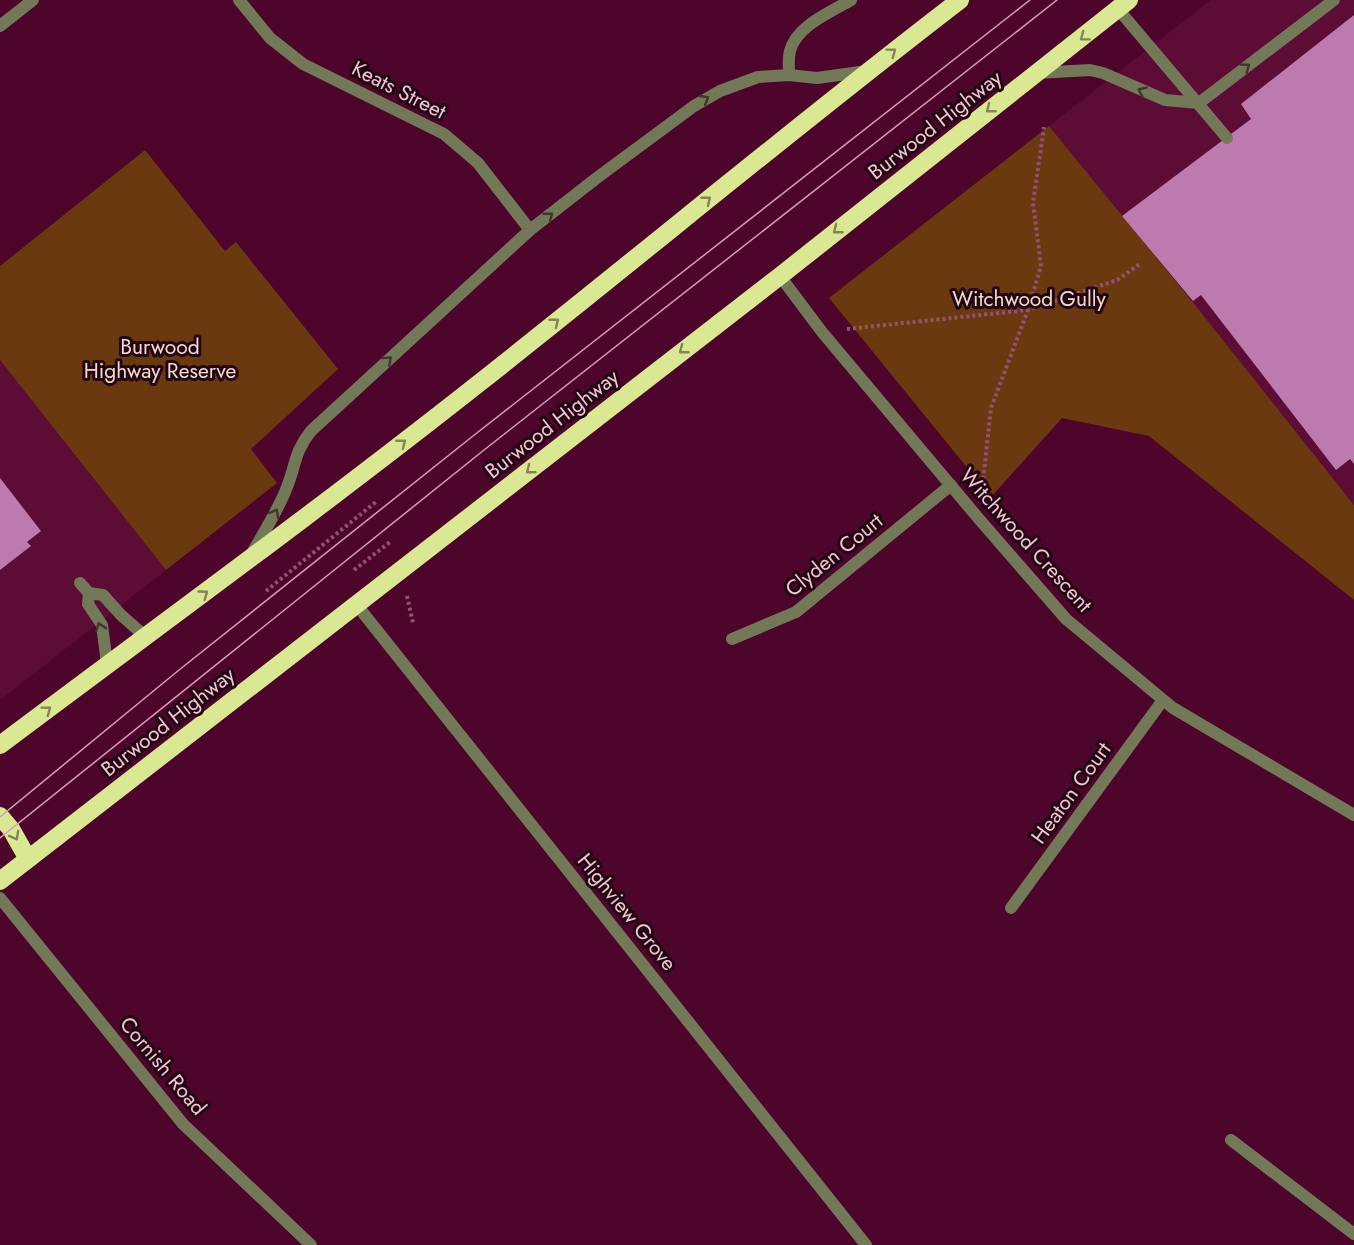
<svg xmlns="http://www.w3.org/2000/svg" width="1354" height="1245" font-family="Jost,sans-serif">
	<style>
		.built { fill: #5d0c36 }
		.green { fill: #6a3910 }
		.building { fill: #bd7aae }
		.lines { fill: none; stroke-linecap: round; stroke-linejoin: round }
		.path { stroke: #915370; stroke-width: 4; stroke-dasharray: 3 3; stroke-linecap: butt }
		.lane { stroke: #737958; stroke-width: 12 }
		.street { stroke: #737958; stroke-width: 12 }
		.highway { stroke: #dbe893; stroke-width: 18 }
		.tram { stroke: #d3a1b5; stroke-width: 1.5 }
		.oneway { stroke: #888259 }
		.oneway2 { stroke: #43342f }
		.labels { text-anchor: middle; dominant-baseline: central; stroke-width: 6; stroke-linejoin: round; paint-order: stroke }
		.street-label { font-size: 21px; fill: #f2c5d5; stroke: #230613 }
		.park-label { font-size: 21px; fill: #f1dbcc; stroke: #230613 }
	</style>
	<rect width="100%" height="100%" fill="#4e052b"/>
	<g class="built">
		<polygon points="1211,0 1354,0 1354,505 1191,300 1049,126"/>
		<polygon points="0,360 166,570 0,700"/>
	</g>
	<g class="green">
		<polygon points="1049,126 1191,300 1354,505 1354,600 1149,436 1062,418 991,497 829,298"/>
		<polygon points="145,150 225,251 236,242 338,369 251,449 277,483 166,570 0,360 0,266"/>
	</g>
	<g class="building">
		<polygon points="1354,15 1354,464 1350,459 1336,470 1201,295 1193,301 1122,216 1251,119 1241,104"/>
		<polygon points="0,478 41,531 27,542 31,546 0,570"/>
	</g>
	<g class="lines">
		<g class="path">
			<polyline points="847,329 1028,310 1117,280 1141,263"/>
			<polyline points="982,491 991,408 1028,310 1041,266 1033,203 1044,127"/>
			<polyline points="354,570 390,542"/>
			<polyline points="266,591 377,501"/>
			<polyline points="407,596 413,623"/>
		</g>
		<g class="lane">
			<polyline points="1118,9 1227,138"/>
			<polyline points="1037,73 1090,70 1103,73 1165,100 1199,103 1334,0"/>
			<polyline points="80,583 89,593 103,595 121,615 146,637"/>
			<polyline points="89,593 88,604 102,625 107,664"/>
		</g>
		<g class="street">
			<polyline points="239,0 270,38 303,64 444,134 478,163 530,230"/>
			<polyline points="0,26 33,0"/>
			<path d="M789 75C789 67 788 59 790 51 796 26 831 12 851 0"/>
			<polyline points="780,276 822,332 979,519 1066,619 1173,708 1354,815"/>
			<path d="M251 555C263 533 278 511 287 487 296 465 294 452 311 431L530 230 598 177 694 106 720 91 758 77 789 75 817 78 867 71"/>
			<polyline points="356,604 866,1245"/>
			<polyline points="732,639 796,612 951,485"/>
			<polyline points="0,898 183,1124 311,1245"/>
			<polyline points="1011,908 1163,700"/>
			<polyline points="1231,1140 1354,1234"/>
		</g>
		<g class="highway">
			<path d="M0 745C160 625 321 508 478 384 639 257 797 125 960 0"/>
			<polyline points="0,816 11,829 28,859"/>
			<polyline points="0,881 780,276 1129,0"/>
		</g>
		<g class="tram">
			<polyline points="0,817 179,670 473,436 1030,0"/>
			<polyline points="0,838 484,450 1057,0"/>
		</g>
	</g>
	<defs><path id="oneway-chevron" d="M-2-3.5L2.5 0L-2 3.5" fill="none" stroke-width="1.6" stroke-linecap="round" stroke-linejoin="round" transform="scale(1.5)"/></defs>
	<g class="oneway">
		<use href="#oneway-chevron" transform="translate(1084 37) rotate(143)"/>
		<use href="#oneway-chevron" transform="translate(892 52) rotate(-37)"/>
		<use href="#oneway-chevron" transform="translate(990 109) rotate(142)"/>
		<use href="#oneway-chevron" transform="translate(707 200) rotate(-39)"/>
		<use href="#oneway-chevron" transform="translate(837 230) rotate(142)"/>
		<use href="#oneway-chevron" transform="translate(555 322) rotate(-39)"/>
		<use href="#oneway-chevron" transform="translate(683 350) rotate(142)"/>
		<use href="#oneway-chevron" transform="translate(402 443) rotate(-38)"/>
		<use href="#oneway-chevron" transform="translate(530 470) rotate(142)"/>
		<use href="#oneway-chevron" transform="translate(204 594) rotate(-36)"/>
		<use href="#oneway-chevron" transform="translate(47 710) rotate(-37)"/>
		<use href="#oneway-chevron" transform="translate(15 836) rotate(61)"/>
	</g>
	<g class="oneway2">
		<use href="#oneway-chevron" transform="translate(1246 67) rotate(-37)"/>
		<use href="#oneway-chevron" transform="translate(1142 91) rotate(-156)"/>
		<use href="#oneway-chevron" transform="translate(705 99) rotate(-31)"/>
		<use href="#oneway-chevron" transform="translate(549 216) rotate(-38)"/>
		<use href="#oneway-chevron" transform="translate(388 360) rotate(-42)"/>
		<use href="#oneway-chevron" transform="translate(275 513) rotate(-61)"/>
		<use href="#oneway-chevron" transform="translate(100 627) rotate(-109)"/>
	</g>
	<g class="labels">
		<g class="street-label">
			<text transform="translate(399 90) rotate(27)">Keats Street</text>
			<text transform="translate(935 125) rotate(-38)">Burwood Highway</text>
			<text transform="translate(552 424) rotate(-38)">Burwood Highway</text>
			<text transform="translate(1026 540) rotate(48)">Witchwood Crescent</text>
			<text transform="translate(834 555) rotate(-39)">Clyden Court</text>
			<text transform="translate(168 722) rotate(-38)">Burwood Highway</text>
			<text transform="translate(1071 793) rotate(-54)">Heaton Court</text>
			<text transform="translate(627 912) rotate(51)">Highview Grove</text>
			<text transform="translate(163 1066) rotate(50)">Cornish Road</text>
		</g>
		<g class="park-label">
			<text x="1029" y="299">Witchwood Gully</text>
			<text x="160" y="347">Burwood<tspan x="160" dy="24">Highway Reserve</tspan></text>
		</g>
	</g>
</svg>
